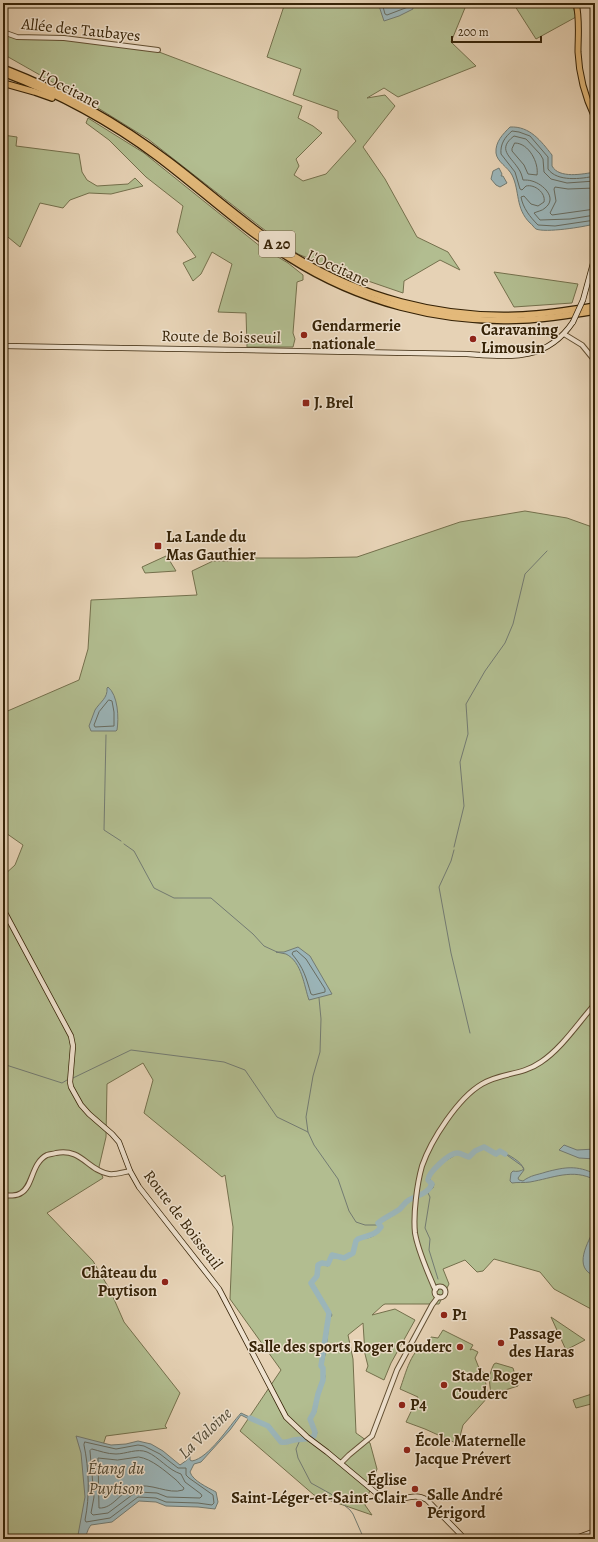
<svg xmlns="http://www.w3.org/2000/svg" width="598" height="1542" font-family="Alegreya,serif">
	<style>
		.green { fill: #b2bd90; stroke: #74704c }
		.water { fill: #9bb5b9; stroke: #737b72 }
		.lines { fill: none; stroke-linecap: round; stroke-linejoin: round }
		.shore { stroke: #686c60; stroke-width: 1 }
		.stream { stroke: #737b72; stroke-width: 1 }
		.river { stroke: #9bb5b9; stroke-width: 5.5 }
		.tertiary-casing { stroke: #624f32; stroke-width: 6 }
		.secondary-casing { stroke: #362307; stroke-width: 6 }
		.primary-casing { stroke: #362307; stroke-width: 7 }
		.motorway-casing { stroke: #362307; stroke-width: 8 }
		.tertiary { stroke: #efe2cf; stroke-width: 4 }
		.secondary { stroke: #efe2cf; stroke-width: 4.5 }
		.primary { stroke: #e3b97a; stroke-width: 5 }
		.motorway { stroke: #e3b97a; stroke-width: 5.5 }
		.secondary-bridge-casing { stroke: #362307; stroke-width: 6; stroke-linecap: butt }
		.secondary-bridge { stroke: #efe2cf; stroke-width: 4.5 }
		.poi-dot { fill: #8f2418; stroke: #efe2cf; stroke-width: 1.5 }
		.labels { text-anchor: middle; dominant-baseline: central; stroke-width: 3; stroke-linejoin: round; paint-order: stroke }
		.shield { fill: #efe2cf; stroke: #6e5c43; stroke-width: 1 }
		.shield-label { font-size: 15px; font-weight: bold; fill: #362307 }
		.street-label { font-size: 16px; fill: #362307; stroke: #efe2cf }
		.poi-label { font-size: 16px; font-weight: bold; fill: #362307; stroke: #efe2cf; text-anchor: start }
		.water-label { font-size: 17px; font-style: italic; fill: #4f4834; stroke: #efe2cf }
	</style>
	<rect width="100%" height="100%" fill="#e6d2b5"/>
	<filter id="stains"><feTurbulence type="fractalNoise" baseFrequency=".005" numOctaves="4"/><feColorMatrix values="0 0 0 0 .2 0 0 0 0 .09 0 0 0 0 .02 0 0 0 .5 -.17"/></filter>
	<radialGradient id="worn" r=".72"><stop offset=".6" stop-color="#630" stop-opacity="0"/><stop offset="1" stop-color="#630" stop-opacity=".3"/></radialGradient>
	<g class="green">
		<polygon points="285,3 467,3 451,42 476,66 398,97 384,88 367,98 385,95 395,106 363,147 385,179 417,237 448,252 460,270 440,260 404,281 403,293 336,270 298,254 262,228 148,139 98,108 3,54 3,32 24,38 81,41 159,52 302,106 298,118 313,126 322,133 296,159 299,166 294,175 303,181 326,174 356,141 338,118 338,111 293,95 301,69 267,57"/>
		<polygon points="513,3 572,3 576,17 536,39"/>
		<polygon points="88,118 144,153 261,247 288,263 303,275 303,280 297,282 293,333 295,339 293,347 247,347 246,313 218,312 232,264 212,252 201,274 193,281 183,263 196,257 177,232 183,206 146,177 109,140 86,123"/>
		<polygon points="3,135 17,137 16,146 79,154 82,172 87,180 97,186 128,184 135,178 143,186 111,194 89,193 70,200 63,208 40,203 20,247 3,233"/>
		<polygon points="494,272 578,284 572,303 514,307"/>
		<polygon points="525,511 567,518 595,528 595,1004 591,1009 595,1020 595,1307 591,1309 554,1289 540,1272 494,1259 483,1271 477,1272 465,1260 443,1269 449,1284 439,1304 385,1304 383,1305 372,1315 395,1309 415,1320 391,1363 384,1380 366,1371 368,1366 365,1354 363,1323 348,1335 353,1359 356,1433 370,1443 377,1469 365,1505 372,1515 314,1495 240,1431 281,1370 230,1299 233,1227 225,1175 222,1177 144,1113 153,1080 143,1063 107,1084 106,1137 99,1167 103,1178 47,1213 93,1261 110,1290 124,1322 180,1393 165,1426 167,1428 106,1436 95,1470 82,1525 86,1539 3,1539 3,876 15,865 23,845 3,831 3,713 79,680 88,649 91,600 197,595 192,571 213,561 232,561 256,558 306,558 357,557 460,522"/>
		<polygon points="166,556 168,558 176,571 145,573 142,567"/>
		<polygon points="551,1317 585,1340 566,1350"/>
		<path d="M443 1330 473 1345 470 1350 472 1349 478 1352 475 1358 479 1368 484 1373 488 1397 463 1425 458 1444 425 1429 406 1422 418 1397 400 1389C406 1373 411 1348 428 1343L431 1337 438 1338Z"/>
		<path d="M496 1363 513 1368 518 1386 502 1391 492 1397C489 1385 488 1375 494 1364Z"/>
		<polygon points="595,1393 595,1403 576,1408 573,1400"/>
	</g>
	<g class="water">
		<polygon points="378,3 412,3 413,9 399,16 384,21"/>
		<path d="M510 127C530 126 541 141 552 155V166C559 179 583 174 595 172V219L594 224C584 227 545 233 536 229 534 228 532 224 530 223 515 208 520 191 512 175 508 167 497 162 496 153 495 142 503 134 510 127Z"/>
		<polygon points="499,168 502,174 501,176 503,176 507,183 500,187 496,185 491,179 493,171"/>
		<path d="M108 687C118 695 119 718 117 730L116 731H91L89 726C91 721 93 715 95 710 100 702 108 698 107 688Z"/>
		<path d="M298 947 310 956 332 994 309 1000C304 986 302 962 286 954 283 953 279 953 276 952H284Z"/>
		<polygon points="564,1145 577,1150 595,1149 595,1159 579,1158 559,1150"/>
		<path d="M484 1147 496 1153 501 1151C508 1155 522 1161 524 1170L518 1178 519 1180 523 1181C531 1175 537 1175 546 1172 565 1167 577 1165 595 1174V1180C573 1168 553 1178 530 1182 524 1183 517 1182 512 1183L510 1181 511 1173 513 1171C516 1172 522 1171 524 1169L522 1166 504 1153 501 1152 497 1156C491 1152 483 1145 476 1151 473 1154 472 1156 469 1158L457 1154 442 1163 429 1178 434 1184 433 1188 422 1196 431 1186 432 1184 428 1178 440 1163 457 1153 469 1157 475 1151Z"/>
		<path d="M413 1197V1199C405 1203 406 1206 401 1210 394 1215 388 1219 380 1222V1224L382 1227C379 1233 373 1237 367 1238 363 1239 364 1237 360 1239 352 1244 360 1258 343 1258 339 1259 337 1257 333 1257L328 1266 321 1264 318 1267 319 1274 313 1283 332 1315 329 1320 326 1351 322 1366 325 1376 324 1382 318 1397 316 1412 311 1418 317 1433 313 1439V1436H314L315 1432 310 1419 314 1412 318 1394 323 1380 321 1366 329 1313 311 1283 318 1274 317 1268 320 1264H328L332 1255 344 1258 353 1253 356 1241 358 1239 375 1234 381 1227 378 1223 379 1222 400 1209Z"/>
		<path d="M595 1228V1276C572 1268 588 1242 595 1228Z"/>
		<path d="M241 1413 260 1422 270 1425 280 1441C293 1443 299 1435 310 1442 300 1436 291 1443 281 1442L268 1426 256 1421 255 1422 241 1415 230 1430 201 1462 194 1464 190 1472C193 1481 207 1487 216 1492L218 1502 215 1509 198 1507 166 1506 156 1502 139 1501 112 1522 91 1525C84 1534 90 1539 74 1539L78 1535 85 1497 81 1453 76 1436 111 1445 126 1444 138 1441 151 1444 163 1451 180 1465 187 1460 190 1454V1460L192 1461C209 1458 229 1426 241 1413Z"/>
	</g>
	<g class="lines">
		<g class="shore">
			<polyline points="382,3 385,14 387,15 408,7 409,3"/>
			<path d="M515 143C529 143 539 163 537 175L528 174 524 165 512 151V149Z"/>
			<path d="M595 176C581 179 557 182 548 169V157L530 136 519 132 512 131C505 137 500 144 501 154L515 172 520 189 522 190 526 186C535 184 546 193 544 202L538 206 531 204 524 196 521 197C523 208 530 217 538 225L555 226 595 220"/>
			<path d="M595 181 567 183 551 179 544 172 543 159 540 154 526 139 514 136C497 149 510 156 518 168 521 172 522 176 523 180 526 180 529 180 532 181 543 184 558 198 545 208 542 211 538 211 534 213L540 220 570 219 595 215"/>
			<polyline points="595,188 568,189 555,187 554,189 556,201 550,213 552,215 595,209"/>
			<polygon points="109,700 112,701 114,712 114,726 95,727 94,725 99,712"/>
			<path d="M297 951 306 959 325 989V992L313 995 311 994C306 978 304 968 292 954L293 952Z"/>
			<path d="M85 1442 116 1449 138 1445 144 1446 160 1454 178 1468H186V1475L189 1478 213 1495 214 1503 212 1505 198 1503 166 1502 156 1498 138 1497 110 1518 86 1522 85 1520C90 1496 89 1469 84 1445Z"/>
			<path d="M92 1449C100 1451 107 1454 116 1454 126 1454 137 1448 147 1452 159 1457 168 1470 181 1474L185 1482 201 1494 202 1496 200 1498 167 1497 157 1493 138 1492 132 1495 108 1513 93 1515 91 1513 94 1497 90 1451Z"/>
			<path d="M139 1457C152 1459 165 1471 175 1479 178 1481 180 1485 184 1488L183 1490C168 1495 151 1482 134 1487 121 1491 113 1509 99 1508L98 1458 117 1460Z"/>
		</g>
		<g class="stream">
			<polyline points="106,735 104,830 121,841"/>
			<polyline points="124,844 134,851 154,888 174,898 211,898 253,934 264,946 277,952"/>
			<polyline points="454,847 464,806 460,762 468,734 466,704 485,671 505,643 513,624 525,574 547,551"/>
			<polyline points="454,850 451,861 439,887 451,953 470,1033"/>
			<polyline points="3,1064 62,1083 67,1080"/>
			<polyline points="73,1078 131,1050 224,1062 245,1070 277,1117 308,1132 314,1145 338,1179 349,1211 356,1222 365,1225 379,1225"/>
			<polyline points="308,1132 306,1117 313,1076 320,1052 321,1019 319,998"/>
			<polyline points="427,1191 430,1197 425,1228 430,1239 429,1250 438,1279"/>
			<polyline points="300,1440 296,1449 298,1458 311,1483 331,1494 350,1510 353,1514 364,1539"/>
		</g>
		<path class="river" d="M250 1418 268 1426 281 1442C287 1443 289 1441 294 1440 302 1438 308 1441 314 1436L315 1432 310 1419 314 1412 318 1394 323 1380V1368L321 1366 329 1313 311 1283 317 1276 318 1265 322 1263 328 1264 332 1255 344 1258 353 1253 356 1241 358 1239C367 1235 375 1236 381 1227L378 1223C384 1218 393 1214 400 1209 403 1206 405 1202 409 1200 417 1195 428 1194 432 1184L428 1180C428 1173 449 1153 457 1153 461 1153 465 1156 469 1157L475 1151 484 1147 496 1154 500 1151 505 1154"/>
		<g class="tertiary-casing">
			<g id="tertiary">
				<polyline points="3,32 17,37 64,38 158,50"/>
				<polyline points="564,334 582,345 595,361"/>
				<path d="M3 1195C8 1196 17 1196 21 1193 33 1187 31 1163 47 1155 50 1154 53 1154 56 1153 82 1148 87 1170 109 1174 115 1175 124 1172 130 1171"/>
				<circle cx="440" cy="1292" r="5.5"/>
				<path d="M436 1289 434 1287C427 1270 418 1251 415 1233 413 1214 417 1184 422 1166 431 1140 458 1098 482 1084 502 1072 521 1076 541 1062 562 1048 578 1023 595 1004"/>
				<polyline points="341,1463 349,1455 372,1436 397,1370 432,1305 438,1297"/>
			</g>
		</g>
		<g class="secondary-casing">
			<g id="secondary">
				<polyline points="583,300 595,256"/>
				<path d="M3 346 467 354C510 357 546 362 573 322"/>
				<path d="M3 909 71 1036 73 1046 70 1082 71 1087 81 1105 89 1114 112 1134 119 1142 130 1171 139 1187 219 1289 286 1417 307 1437 327 1452 381 1497C397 1506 412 1490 427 1500L465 1539"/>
				<polyline points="573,1539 595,1531"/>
			</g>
		</g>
		<g class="primary-casing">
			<path id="primary" d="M576 3C580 19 578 36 578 52 579 75 585 97 595 118"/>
		</g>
		<g class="motorway-casing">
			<g id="motorway">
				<path d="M3 68C62 91 117 121 168 160 208 190 246 225 289 253 359 297 440 319 523 315 547 314 571 310 595 306"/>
				<path d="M3 73C58 94 110 122 157 157 201 190 242 229 289 258 358 302 440 324 523 320 547 319 571 315 595 311"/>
				<polyline points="3,83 35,92 52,98"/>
			</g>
		</g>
		<use href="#tertiary" class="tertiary"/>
		<use href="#secondary" class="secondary"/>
		<use href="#primary" class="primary"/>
		<use href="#motorway" class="motorway"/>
		<g class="secondary-bridge-casing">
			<polyline id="secondary-bridge" points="573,322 583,300"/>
		</g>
		<use href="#secondary-bridge" class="secondary-bridge"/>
	</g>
	<g class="poi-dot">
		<circle cx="304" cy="335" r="4"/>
		<circle cx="473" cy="339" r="4"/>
		<rect x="302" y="399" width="8" height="8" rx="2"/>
		<rect x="154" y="542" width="8" height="8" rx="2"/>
		<circle cx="165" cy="1282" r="4"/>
		<circle cx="444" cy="1315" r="4"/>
		<circle cx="501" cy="1343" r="4"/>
		<circle cx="460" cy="1347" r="4"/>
		<circle cx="444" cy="1385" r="4"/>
		<circle cx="402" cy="1405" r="4"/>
		<circle cx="407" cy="1450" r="4"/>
		<circle cx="415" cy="1489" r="4"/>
		<circle cx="419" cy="1504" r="4"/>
	</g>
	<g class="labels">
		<rect class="shield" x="259" y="231" width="36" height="26" rx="3"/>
		<g class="shield-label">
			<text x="277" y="244">A 20</text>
		</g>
		<g class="street-label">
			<text transform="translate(81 30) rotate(6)">Allée des Taubayes</text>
			<text transform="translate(69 89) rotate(27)">L'Occitane</text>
			<text transform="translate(338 268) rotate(25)">L'Occitane</text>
			<text transform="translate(221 337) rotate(1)">Route de Boisseuil</text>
			<text transform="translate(183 1220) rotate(53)">Route de Boisseuil</text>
		</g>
		<g class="poi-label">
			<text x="312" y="326">Gendarmerie<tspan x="312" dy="18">nationale</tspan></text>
			<text x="481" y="330">Caravaning<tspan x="481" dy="18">Limousin</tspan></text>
			<text x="314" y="403">J. Brel</text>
			<text x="166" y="537">La Lande du<tspan x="166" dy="18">Mas Gauthier</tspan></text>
			<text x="157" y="1273" text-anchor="end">Château du<tspan x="157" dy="18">Puytison</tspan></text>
			<text x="452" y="1315">P1</text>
			<text x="509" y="1334">Passage<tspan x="509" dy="18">des Haras</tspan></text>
			<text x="452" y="1347" text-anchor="end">Salle des sports Roger Couderc</text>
			<text x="452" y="1376">Stade Roger<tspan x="452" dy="18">Couderc</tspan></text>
			<text x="410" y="1405">P4</text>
			<text x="415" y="1441">École Maternelle<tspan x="415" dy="18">Jacque Prévert</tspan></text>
			<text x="407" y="1480" text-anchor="end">Église<tspan x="407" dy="18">Saint-Léger-et-Saint-Clair</tspan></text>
			<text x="427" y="1495">Salle André<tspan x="427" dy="18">Périgord</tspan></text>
		</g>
		<g class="water-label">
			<text transform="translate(205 1433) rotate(-43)">La Valoine</text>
			<text x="116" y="1468">Étang du<tspan x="116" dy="20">Puytison</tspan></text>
		</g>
	</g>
	<rect width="598" height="1542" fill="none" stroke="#e6d2b5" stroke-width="16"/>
	<rect x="4" y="4" width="590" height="1534" fill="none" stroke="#362307" stroke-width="2"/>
	<rect x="8" y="8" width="582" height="1526" fill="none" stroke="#362307"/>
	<path d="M452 36v6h89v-6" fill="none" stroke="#362307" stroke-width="2"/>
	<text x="458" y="36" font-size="12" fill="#362307" stroke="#efe2cf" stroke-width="3" paint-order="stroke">200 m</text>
	<rect width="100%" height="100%" filter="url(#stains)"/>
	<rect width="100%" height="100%" fill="url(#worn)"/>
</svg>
